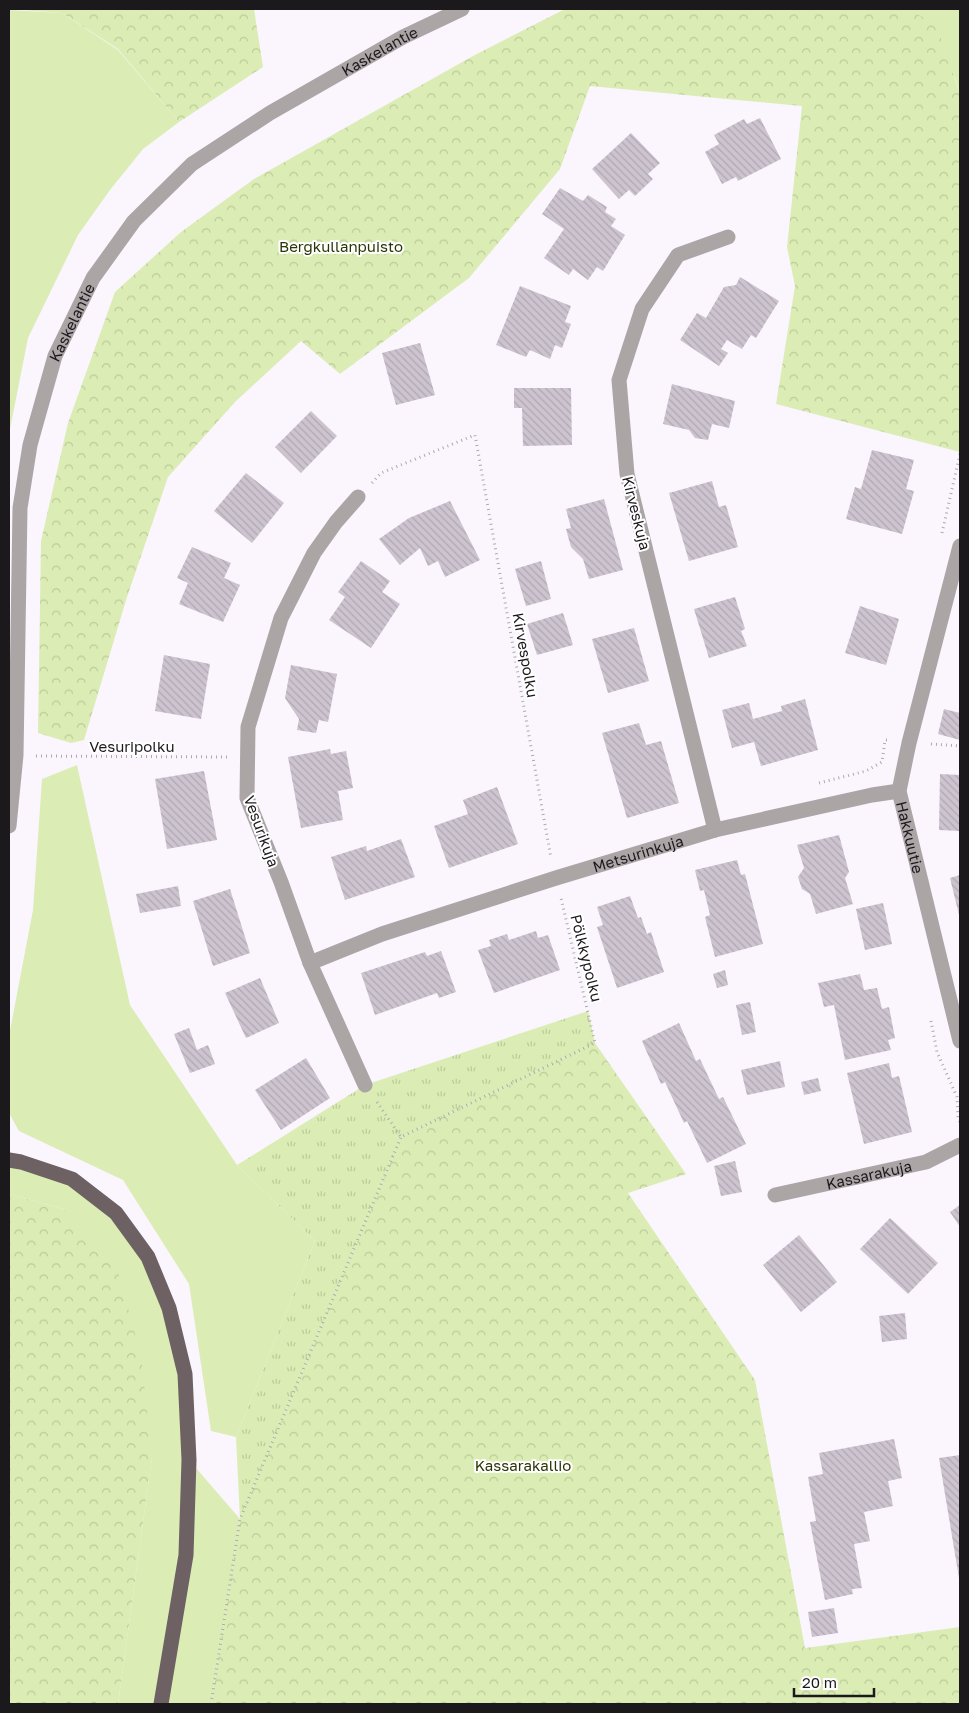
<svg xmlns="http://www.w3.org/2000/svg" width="969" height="1713" font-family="'Golos Text',sans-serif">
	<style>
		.grass { fill: #dbedb4 }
		.forest { fill: url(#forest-crowns) }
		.park { fill: url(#park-tufts) }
		.building { fill: url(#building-back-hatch) }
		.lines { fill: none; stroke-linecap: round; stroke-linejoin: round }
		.path { stroke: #aea9b0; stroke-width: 3; stroke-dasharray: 1 4; stroke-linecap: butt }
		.minor { stroke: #aca5a6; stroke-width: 15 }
		.major { stroke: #6d6163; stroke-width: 15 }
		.labels { text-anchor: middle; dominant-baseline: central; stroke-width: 4; stroke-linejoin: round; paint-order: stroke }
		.street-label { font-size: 15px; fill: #1c191d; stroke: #fff }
		.park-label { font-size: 15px; fill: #2b3605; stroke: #fff }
	</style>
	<defs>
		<pattern id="forest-crowns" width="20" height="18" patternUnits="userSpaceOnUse" patternTransform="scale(1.25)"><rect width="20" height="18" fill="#dbedb4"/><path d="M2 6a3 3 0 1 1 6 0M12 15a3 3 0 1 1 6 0" fill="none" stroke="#bbcb9a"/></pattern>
		<pattern id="park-tufts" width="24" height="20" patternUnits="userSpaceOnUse" patternTransform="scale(1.25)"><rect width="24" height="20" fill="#dbedb4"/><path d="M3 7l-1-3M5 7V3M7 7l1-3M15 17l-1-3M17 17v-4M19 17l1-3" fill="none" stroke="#bbcb9a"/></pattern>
		<pattern id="building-back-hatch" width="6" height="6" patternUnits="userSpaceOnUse" patternTransform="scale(1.25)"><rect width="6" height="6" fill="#cdc4d0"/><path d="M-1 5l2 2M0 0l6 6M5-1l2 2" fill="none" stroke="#afa8b2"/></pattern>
	</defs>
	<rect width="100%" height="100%" fill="#fbf5fe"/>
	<g class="grass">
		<polygon points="907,9 960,9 960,94 955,78"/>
		<polygon points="9,10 62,13 118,50 179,122 143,149 110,190 78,235 28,338 9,434"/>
		<polygon points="77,765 130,1005 237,1165 315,1241 236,1437 211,1431 189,1284 123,1180 19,1131 9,1113 9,1036 33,910 42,779"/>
		<polygon points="9,1160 72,1179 116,1213 169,1308 189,1460 240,1519 211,1704 118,1704 152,1457 63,1209 9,1194"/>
	</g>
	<g class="forest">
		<polygon points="9,9 254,9 263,67 179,122 118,49 62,13"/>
		<polygon points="565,9 907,9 936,24 960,94 960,452 776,404 795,286 787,247 802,106 590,86 560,169 469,278 340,374 301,341 235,402 168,477 127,597 84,740 71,743 38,733 41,541 68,423 115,292 181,232 254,179 473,56"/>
		<polygon points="595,1043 686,1174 628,1193 755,1380 805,1648 960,1627 960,1704 211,1704 240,1519 401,1137"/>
		<polygon points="9,1194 63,1209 116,1265 141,1355 152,1457 118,1704 9,1704"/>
	</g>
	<polygon class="park" points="588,1011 595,1043 401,1137 240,1519 236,1437 315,1241 237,1165 365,1085"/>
	<g class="building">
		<polygon points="760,118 781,159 738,181 736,177 722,184 705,152 719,144 714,135 744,119 747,124"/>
		<polygon points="631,133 660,163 648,174 653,179 635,196 629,190 619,199 592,169"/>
		<polygon points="560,188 583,201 588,195 607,207 605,212 616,219 611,226 625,235 603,271 597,267 588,280 573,269 569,275 544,258 564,229 542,214"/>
		<polygon points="740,277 779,301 756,338 751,335 742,349 727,340 721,349 728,353 719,366 680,340 697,313 706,318 724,287 736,285"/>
		<polygon points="520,286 571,306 565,322 571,324 562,348 555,345 550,359 530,350 526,357 496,345"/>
		<polygon points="420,343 435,395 396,405 382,353"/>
		<polygon points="672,384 735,401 729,428 712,424 708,440 695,438 689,430 663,424"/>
		<polygon points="514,388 571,388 572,445 523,446 522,408 514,408"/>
		<polygon points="311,411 337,436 301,473 275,447"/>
		<polygon points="872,450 914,460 906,489 914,491 902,534 846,519 855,487 861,489"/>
		<polygon points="246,473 284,503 252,543 214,511"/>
		<polygon points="712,481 719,507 726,505 738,547 689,561 669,493"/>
		<polygon points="604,499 623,570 589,579 583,559 571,547 566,529 571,528 566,509"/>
		<polygon points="450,501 480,560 445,577 438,561 428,566 420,548 400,565 379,539 409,518"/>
		<polygon points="192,547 231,563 224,578 240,585 223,622 179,604 188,583 177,578"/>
		<polygon points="361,561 390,581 382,592 400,604 371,648 329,620 345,597 338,592"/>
		<polygon points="541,561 551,599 526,606 515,569"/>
		<polygon points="735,597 745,629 741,631 747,646 709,658 694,609"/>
		<polygon points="860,606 899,619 886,665 845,653"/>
		<polygon points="563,613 573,645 537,655 527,624"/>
		<polygon points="634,628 649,681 608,693 592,639"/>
		<polygon points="164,655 210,664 201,719 155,711"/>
		<polygon points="291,665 337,674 328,722 319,720 316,733 297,730 299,719 285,698"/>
		<polygon points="805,699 818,750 761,766 754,742 732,748 722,710 749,703 753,719 782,711 781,706"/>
		<polygon points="944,709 960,713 960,740 938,734"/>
		<polygon points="639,723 646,745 661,741 679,803 627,818 602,733"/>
		<polygon points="330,749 331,754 346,751 353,788 338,791 343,820 301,828 288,757"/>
		<polygon points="204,771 217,840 167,849 155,779"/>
		<polygon points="940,774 960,775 960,831 939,830"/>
		<polygon points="497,787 518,844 449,868 434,826 468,814 463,800"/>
		<polygon points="839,835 849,872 845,878 853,904 816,914 810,894 802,889 798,877 804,868 797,845"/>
		<polygon points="401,839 415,877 345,900 331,857 366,846 367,851"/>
		<polygon points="737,860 741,875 745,874 763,944 715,957 705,917 710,915 704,890 700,891 695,870"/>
		<polygon points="960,875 960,919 950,878"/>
		<polygon points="178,886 181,906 140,913 136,894"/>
		<polygon points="230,889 250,953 213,966 193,901"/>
		<polygon points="630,896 638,918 641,917 647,934 651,932 664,972 617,988 597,927 603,925 597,907"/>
		<polygon points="883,903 892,944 865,950 856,909"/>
		<polygon points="536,931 538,938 548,935 560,970 494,993 478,950 491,946 489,940 507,934 509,940"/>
		<polygon points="441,951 456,992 439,998 437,993 375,1015 361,973 425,952 427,956"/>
		<polygon points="725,970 728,985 717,988 713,974"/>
		<polygon points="860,974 864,990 877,988 882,1009 889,1007 895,1038 888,1040 891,1050 845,1060 834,1005 824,1007 818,983"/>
		<polygon points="260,978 279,1023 246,1038 225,993"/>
		<polygon points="750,1002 756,1032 742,1035 736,1005"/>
		<polygon points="679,1023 696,1061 700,1059 719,1099 723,1097 746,1144 707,1163 687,1121 684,1123 665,1082 661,1084 642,1041"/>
		<polygon points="189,1028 197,1050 208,1045 215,1064 190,1073 174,1034"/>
		<polygon points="306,1058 330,1098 281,1130 255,1090"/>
		<polygon points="780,1061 785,1087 747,1095 741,1070"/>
		<polygon points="889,1063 892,1078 899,1076 912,1132 864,1144 847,1073"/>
		<polygon points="818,1078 821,1091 804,1095 801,1082"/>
		<polygon points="735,1161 742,1192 721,1196 714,1166"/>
		<polygon points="960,1205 960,1227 950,1212"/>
		<polygon points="890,1218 938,1263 908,1294 860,1249"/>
		<polygon points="799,1235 837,1282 801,1312 763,1265"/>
		<polygon points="905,1313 907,1339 882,1342 879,1316"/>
		<polygon points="894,1439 902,1478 888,1481 893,1506 864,1512 870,1541 854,1544 862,1588 852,1589 853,1594 825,1600 810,1522 816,1521 808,1477 823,1474 819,1453"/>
		<polygon points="960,1455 960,1578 959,1578 939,1458"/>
		<polygon points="834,1608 838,1633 812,1637 808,1612"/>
	</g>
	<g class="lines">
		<g class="path">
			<polyline points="372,483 381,473 475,435 551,858"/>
			<polyline points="942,533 960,454"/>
			<polyline points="931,744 960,746"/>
			<polyline points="36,756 227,757"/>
			<polyline points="819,783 866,771 882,762 885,740 890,740"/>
			<polyline points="931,1021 937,1052 957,1097 958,1118 960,1122"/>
			<polyline points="377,1102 401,1137 595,1043 561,898"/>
			<polyline points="211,1704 240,1519 401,1137"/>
		</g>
		<g class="minor">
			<polyline points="358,497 336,522 314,553 281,618 248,727 247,798 281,882 310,963 365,1085"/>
			<path id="s1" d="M960 546 909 743 899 791 960 1041"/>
			<path id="s2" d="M9 826 16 755 20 508 30 445 55 356 93 278 134 221 192 164 270 113 403 37 462 9"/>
			<polyline points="715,830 627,474 619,380 642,309 678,255 728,237"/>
			<path id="s3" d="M310 963 382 934 556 878 715 830 872 795 899 791"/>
			<path id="s4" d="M775 1195 926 1162 960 1145"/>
		</g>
		<polyline class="major" points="9,1160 21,1162 72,1179 116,1213 148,1257 169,1308 185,1374 189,1460 186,1555 161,1704"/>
	</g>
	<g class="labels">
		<g class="street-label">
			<text stroke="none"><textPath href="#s2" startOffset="932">Kaskelantie</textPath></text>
			<text stroke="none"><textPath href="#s2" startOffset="512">Kaskelantie</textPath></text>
			<text transform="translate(637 513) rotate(76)">Kirveskuja</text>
			<text transform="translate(526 655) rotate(80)">Kirvespolku</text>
			<text x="132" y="746">Vesuripolku</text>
			<text transform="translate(262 831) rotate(70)">Vesurikuja</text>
			<text stroke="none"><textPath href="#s1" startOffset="300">Hakkuutie</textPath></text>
			<text stroke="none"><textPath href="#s3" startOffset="346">Metsurinkuja</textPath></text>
			<text transform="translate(587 958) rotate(76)">Pölkkypolku</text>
			<text stroke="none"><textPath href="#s4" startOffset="96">Kassarakuja</textPath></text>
		</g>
		<g class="park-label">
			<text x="341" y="246">Bergkullanpuisto</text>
			<text x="523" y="1465">Kassarakallio</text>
		</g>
	</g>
	<rect width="969" height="1713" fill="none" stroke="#1c191d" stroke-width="20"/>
	<path d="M794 1688v8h80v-8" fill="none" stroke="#1c191d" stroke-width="2.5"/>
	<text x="802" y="1688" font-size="15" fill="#1c191d" stroke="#ffffff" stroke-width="4" paint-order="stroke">20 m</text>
</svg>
